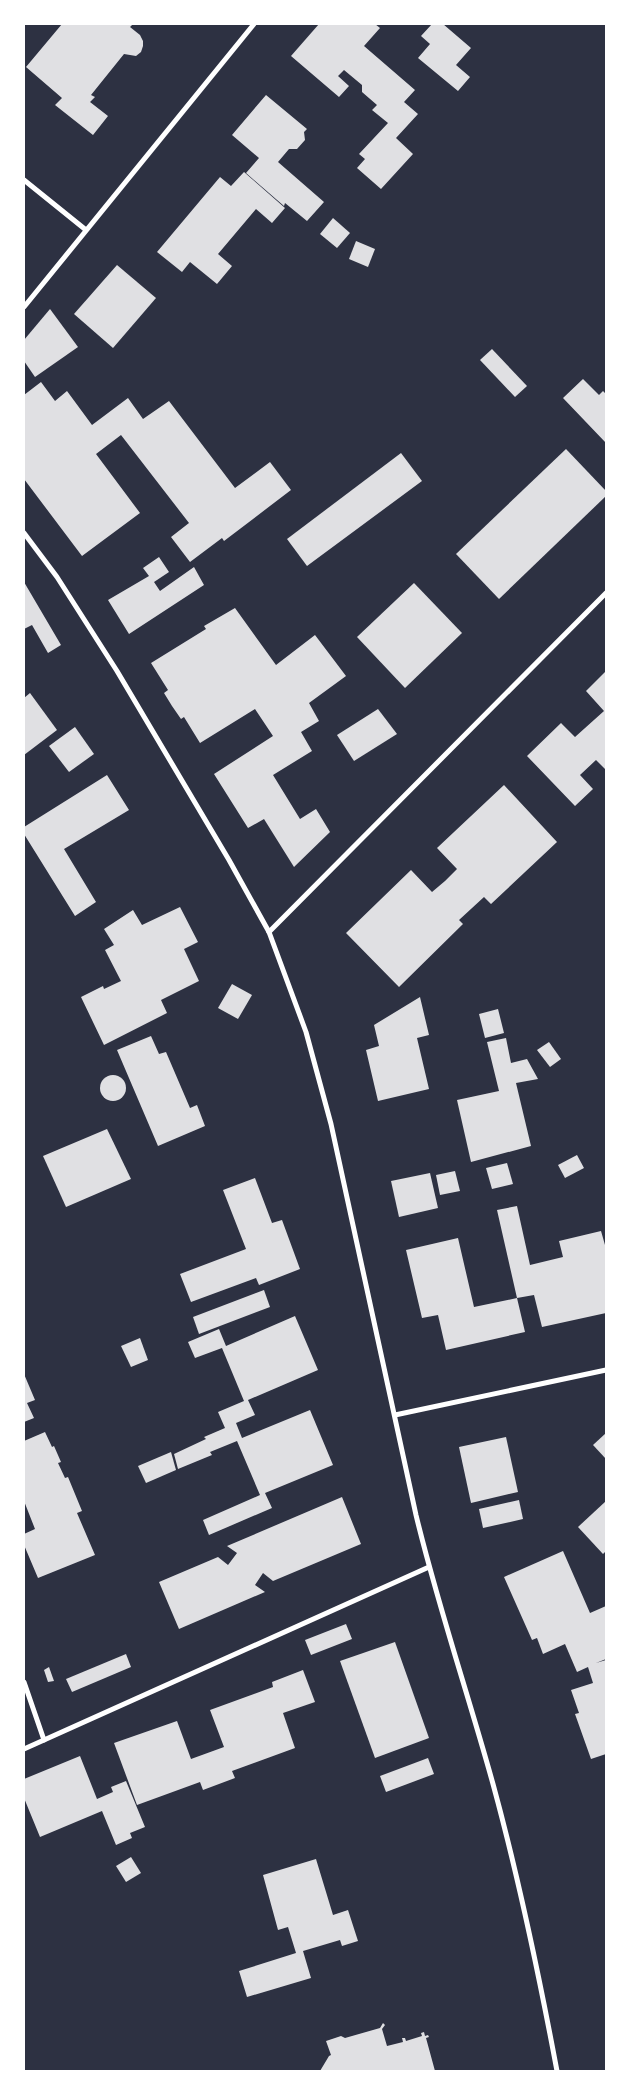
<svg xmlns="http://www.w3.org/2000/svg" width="630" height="2095" font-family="Arial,sans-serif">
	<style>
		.building { fill: #e0e0e3 }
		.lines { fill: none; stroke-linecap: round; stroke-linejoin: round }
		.minor { stroke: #fff; stroke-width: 5 }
	</style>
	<rect width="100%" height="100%" fill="#2d3142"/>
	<g class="building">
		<polygon points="62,24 133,24 130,27 140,35 143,41 143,46 141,52 136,56 124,54 91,95 95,97 90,102 108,116 93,135 55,105 62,98 26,67"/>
		<polygon points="319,24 375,24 380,28 364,46 415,90 404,102 418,114 396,138 413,154 381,189 357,168 365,159 359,154 388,123 372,110 377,105 362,92 362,85 344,70 338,76 349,86 339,97 291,56"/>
		<polygon points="432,24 443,24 471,48 456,65 470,77 458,91 418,58 430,44 421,36"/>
		<polygon points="266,95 307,129 304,132 305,140 297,149 289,149 278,162 324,202 307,221 285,203 284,206 246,173 259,158 232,135"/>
		<polygon points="244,172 285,208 272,223 256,209 218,254 232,266 217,284 190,262 182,272 157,252 220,177 231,186"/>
		<polygon points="333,218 350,233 337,248 320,234"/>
		<polygon points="356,241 375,249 368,267 349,259"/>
		<polygon points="117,265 156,298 113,348 74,314"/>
		<polygon points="50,309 78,347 35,377 24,361 24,340"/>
		<polygon points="492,349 527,386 515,397 480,360"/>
		<polygon points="583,379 599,395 603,391 606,394 606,443 563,398"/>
		<polygon points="41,382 55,401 67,391 92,425 128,398 143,419 169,401 235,488 270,462 291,490 224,541 222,538 190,562 171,537 189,523 121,435 96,454 140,513 82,556 24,479 24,395"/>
		<polygon points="566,449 606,491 606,496 499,599 456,554"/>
		<polygon points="401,453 422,481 307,566 287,539"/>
		<polygon points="159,557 169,572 154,582 160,591 194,567 204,585 129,634 108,600 149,576 143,568"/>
		<polygon points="24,582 61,645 48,653 32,625 24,629"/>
		<polygon points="414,583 462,633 405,688 357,637"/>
		<polygon points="235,608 276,665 315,635 346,676 309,703 319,721 301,732 312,751 273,775 300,819 316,809 330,832 294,867 264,819 248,828 214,774 273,736 255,709 200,743 184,717 181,719 172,706 164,693 168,690 151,663 206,629 204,626"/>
		<polygon points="606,671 606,770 596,760 580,775 593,789 575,806 527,756 561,723 575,737 604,711 586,691"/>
		<polygon points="30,693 57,730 24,755 24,698"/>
		<polygon points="378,709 397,734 354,761 337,735"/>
		<polygon points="75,727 94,754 69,772 49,746"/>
		<polygon points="107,775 129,810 64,849 96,902 75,916 24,834 24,827"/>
		<polygon points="504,785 557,842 491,904 484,897 459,920 463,924 399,987 346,933 411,870 432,892 445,881 457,869 437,848"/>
		<polygon points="180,907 198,942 184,949 199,981 161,1000 167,1013 104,1045 81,997 103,986 104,989 121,981 105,950 114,945 104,929 133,910 142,925"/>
		<polygon points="232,984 252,995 238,1019 218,1008"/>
		<polygon points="420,997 429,1035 417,1038 429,1089 378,1101 366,1050 379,1046 374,1025"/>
		<polygon points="498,1009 504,1033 485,1038 479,1014"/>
		<polygon points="151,1036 159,1054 166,1052 190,1108 197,1105 205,1126 158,1146 117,1050"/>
		<polygon points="506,1038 511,1063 527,1059 538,1079 516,1083 531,1146 471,1162 457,1100 499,1091 487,1042"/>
		<polygon points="549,1042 561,1059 550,1067 537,1050"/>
		<circle cx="113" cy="1088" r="13"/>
		<polygon points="107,1129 131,1179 66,1207 43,1156"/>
		<polygon points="577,1155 584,1168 565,1178 558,1165"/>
		<polygon points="507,1163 513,1184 492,1189 486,1168"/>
		<polygon points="455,1171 460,1191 440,1195 436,1175"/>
		<polygon points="430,1173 438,1208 399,1217 391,1181"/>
		<polygon points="255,1178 272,1223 282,1220 300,1269 259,1285 256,1278 191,1302 180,1274 246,1249 223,1190"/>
		<polygon points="517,1206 530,1265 563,1257 559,1241 601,1231 605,1245 606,1245 606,1313 542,1327 534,1295 517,1298 497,1210"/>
		<polygon points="458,1238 474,1307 517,1298 525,1332 446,1350 438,1315 422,1318 406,1250"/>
		<polygon points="264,1290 270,1307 199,1334 193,1317"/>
		<polygon points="295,1316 318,1370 248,1400 255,1415 236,1423 242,1438 310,1410 333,1465 265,1493 272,1508 209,1535 203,1520 260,1495 237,1441 210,1452 212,1455 178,1469 174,1454 206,1439 204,1437 225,1428 218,1412 244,1401 222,1348 195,1358 188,1342 219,1329 226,1346"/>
		<polygon points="140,1338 148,1360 131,1367 121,1346"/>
		<polygon points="24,1374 35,1400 27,1403 34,1418 24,1422"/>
		<polygon points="45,1432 52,1447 54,1446 61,1462 58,1463 65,1478 68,1477 82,1511 77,1513 95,1555 38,1578 24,1545 24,1534 35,1529 24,1501 24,1441"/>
		<polygon points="606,1433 606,1459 593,1445"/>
		<polygon points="506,1437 518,1492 471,1503 459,1447"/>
		<polygon points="171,1452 176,1470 146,1483 138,1466"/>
		<polygon points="342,1497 361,1544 273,1581 263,1573 255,1585 265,1592 179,1629 159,1582 218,1557 228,1565 237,1553 227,1546"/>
		<polygon points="519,1500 523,1519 483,1528 479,1509"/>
		<polygon points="606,1501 606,1551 603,1554 578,1527"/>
		<polygon points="563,1551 590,1613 606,1606 606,1659 596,1663 606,1660 606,1754 591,1759 575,1714 579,1713 571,1690 593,1683 588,1667 577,1672 565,1644 543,1654 537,1638 532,1640 504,1577"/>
		<polygon points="346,1624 352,1639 311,1655 305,1640"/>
		<polygon points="395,1642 429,1738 375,1758 340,1661"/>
		<polygon points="126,1654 131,1667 72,1692 66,1679"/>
		<polygon points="49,1667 54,1681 48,1682 44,1670"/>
		<polygon points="303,1670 315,1702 283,1713 295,1748 232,1771 235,1778 203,1790 200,1782 137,1805 114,1743 177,1721 191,1759 224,1747 210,1710 273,1687 272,1682"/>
		<polygon points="80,1756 97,1799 113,1792 111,1787 126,1781 145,1827 130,1833 132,1838 116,1845 102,1811 40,1837 24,1798 24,1779"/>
		<polygon points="428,1758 434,1774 386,1792 380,1776"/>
		<polygon points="131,1857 141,1873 126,1882 116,1866"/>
		<polygon points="316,1859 333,1915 348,1910 358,1941 342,1946 340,1940 303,1951 311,1978 247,1997 239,1971 296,1953 288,1927 278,1930 263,1875"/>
		<polygon points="383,2023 385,2025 382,2029 387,2046 403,2042 402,2038 405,2038 406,2041 422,2036 421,2033 424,2032 425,2036 428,2035 429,2037 426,2038 435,2071 320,2071 329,2056 331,2055 326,2041 341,2036 345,2038 380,2028"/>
	</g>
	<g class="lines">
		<g class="minor">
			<polyline points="24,180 86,230"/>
			<polyline points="24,307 254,24"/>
			<path d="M24 533 57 577 117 671 229 860 269 932 306 1032 331 1124 416 1515C438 1606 468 1694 493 1784 519 1879 539 1975 557 2071"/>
			<polyline points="269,932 606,593"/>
			<polyline points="395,1415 606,1370"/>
			<polyline points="24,1682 44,1740"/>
			<polyline points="24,1749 429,1567"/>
		</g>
	</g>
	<rect width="630" height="2095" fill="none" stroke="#ffffff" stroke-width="50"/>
</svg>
